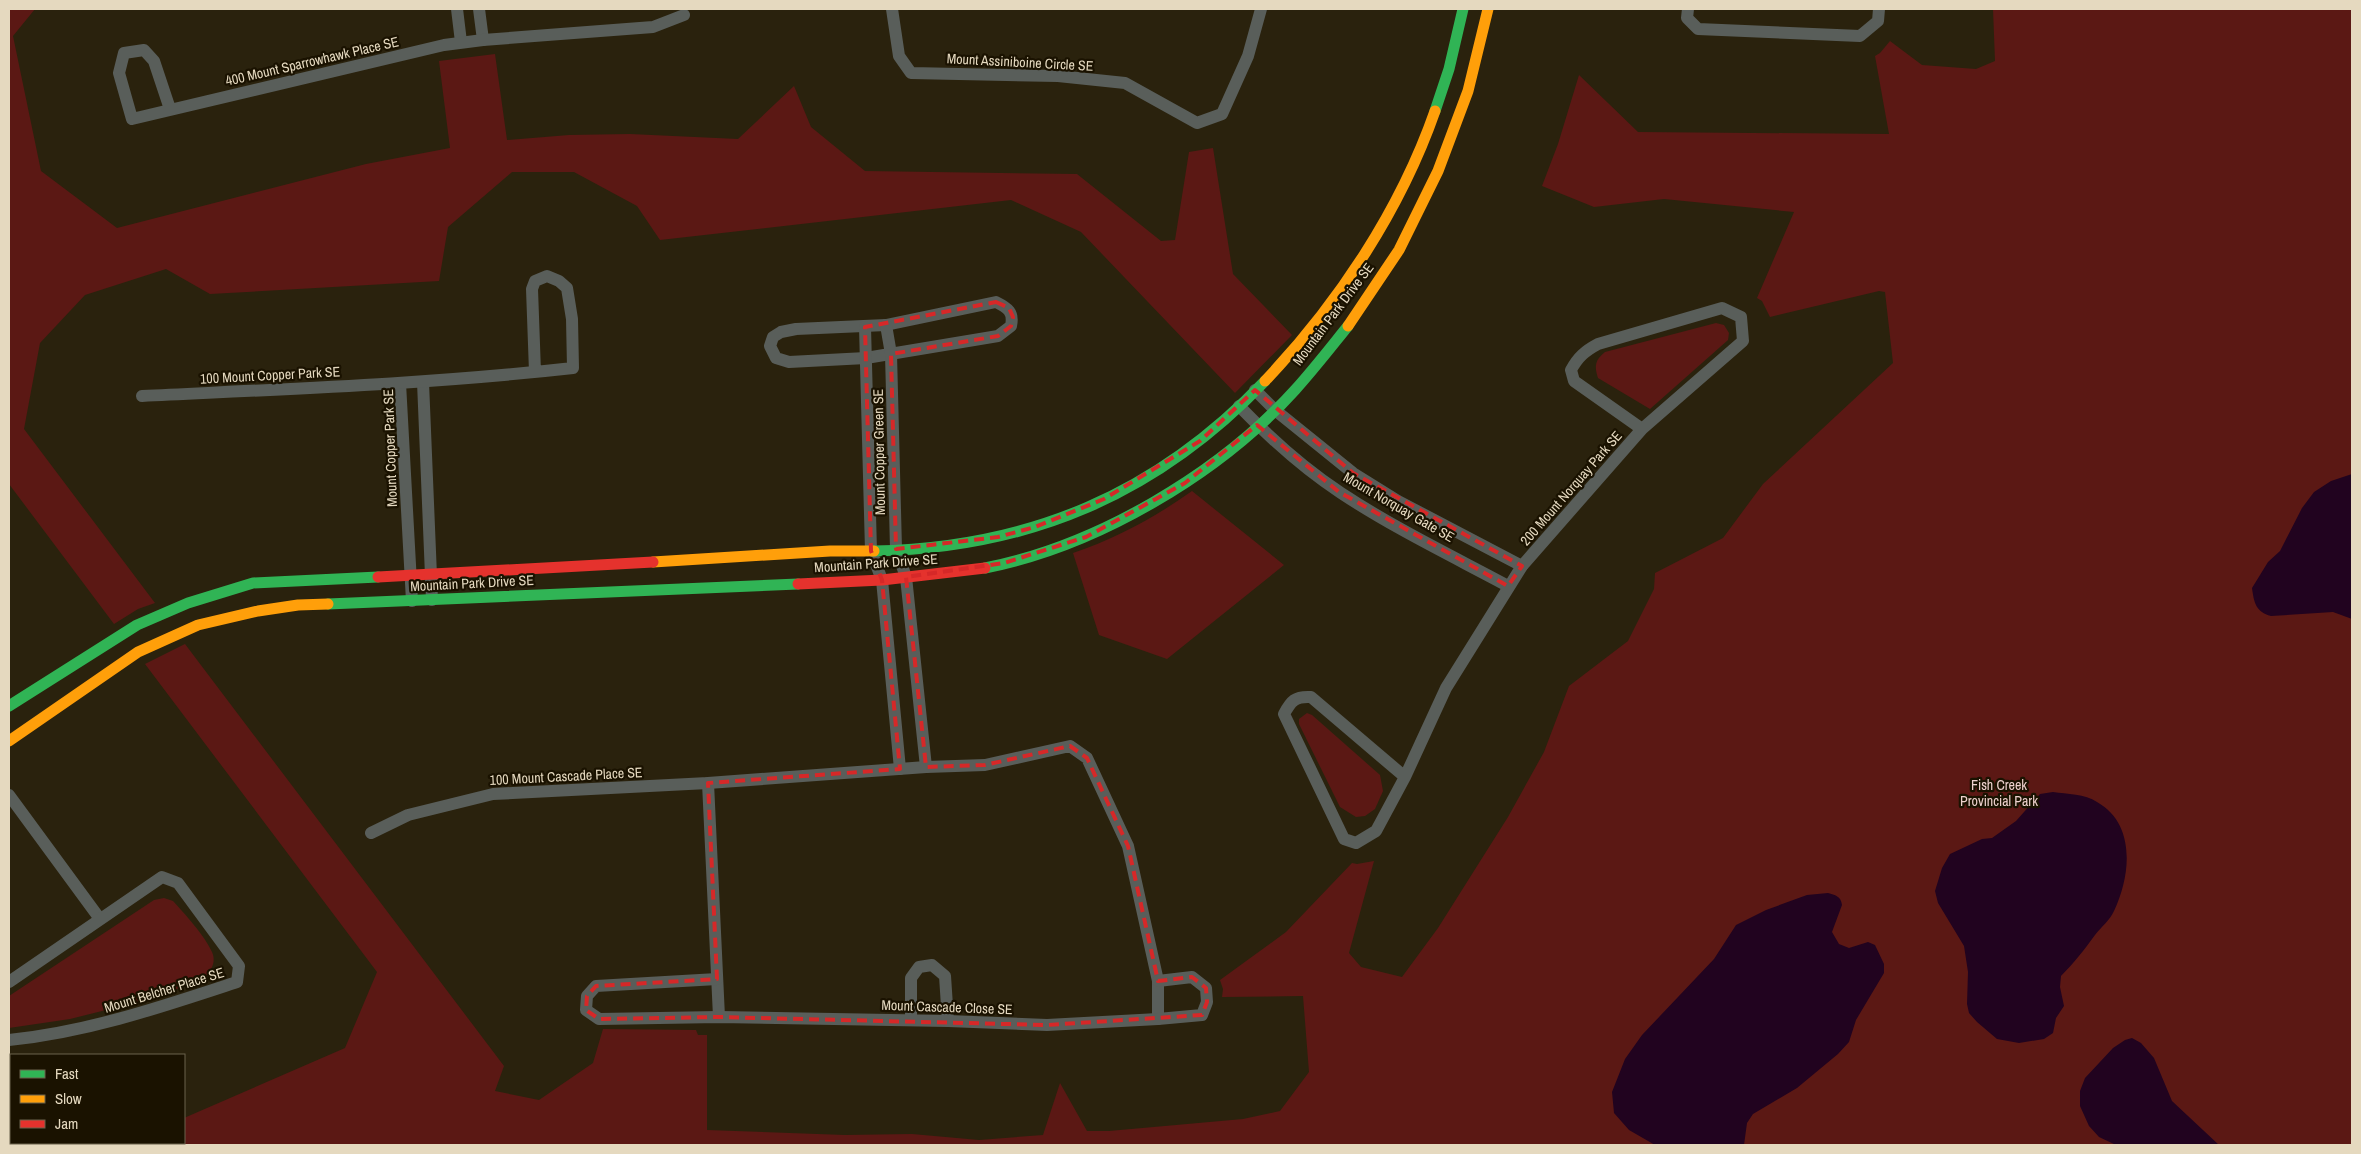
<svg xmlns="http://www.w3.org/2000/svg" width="2361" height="1154" font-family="'Archivo Narrow',sans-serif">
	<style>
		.green { fill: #5b1814 }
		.water { fill: #21031f }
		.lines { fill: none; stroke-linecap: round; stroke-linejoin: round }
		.street { stroke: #595e5a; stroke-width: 12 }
		.fast { stroke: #30b455; stroke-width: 11 }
		.slow { stroke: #ff9f0a; stroke-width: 11 }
		.jam { stroke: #e5322d; stroke-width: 11 }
		.marked { fill: none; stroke: #d62828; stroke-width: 4; stroke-dasharray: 10 6; stroke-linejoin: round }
		.labels { text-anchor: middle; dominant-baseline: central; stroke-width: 4.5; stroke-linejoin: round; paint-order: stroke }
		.street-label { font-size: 14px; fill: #e5d9bf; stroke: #1a1200 }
		.park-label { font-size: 14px; fill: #eed1cd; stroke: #1a1200 }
	</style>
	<rect width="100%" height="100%" fill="#2a220d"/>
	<g class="green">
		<polygon points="9,9 35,9 13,36 41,171 117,228 366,164 450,148 439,61 495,54 507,140 569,135 630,134 738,139 794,86 811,127 865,171 1077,174 1161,241 1175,240 1189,152 1213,148 1233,274 1292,335 1235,393 1081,232 1011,200 660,240 637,206 574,172 512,172 448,227 439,281 210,294 166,269 85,295 40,343 24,429 155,603 138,609 114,624 9,484"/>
		<polygon points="1993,9 2352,9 2352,1145 34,1145 57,1143 184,1143 184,1118 345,1048 377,972 145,664 185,644 504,1066 495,1091 539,1100 593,1063 603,1029 696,1030 698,1035 707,1035 707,1130 845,1135 912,1134 979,1140 1043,1135 1060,1083 1087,1131 1109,1131 1243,1119 1280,1111 1309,1072 1303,996 1222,997 1223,989 1220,980 1286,932 1352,863 1357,864 1374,861 1349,953 1361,967 1402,977 1438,928 1508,817 1544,752 1569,686 1628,641 1654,589 1655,573 1723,538 1763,484 1893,363 1885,292 1879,291 1770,317 1762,301 1757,298 1794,212 1664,199 1594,207 1542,186 1558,144 1579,75 1638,132 1889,134 1875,56 1880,53 1890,41 1922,65 1976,69 1995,61"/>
		<path d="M1716 323 1724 325 1729 333 1728 340 1650 409 1598 378C1594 366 1595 360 1605 352Z"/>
		<path d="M1192 491 1284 565 1167 659 1099 635 1073 553C1117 538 1154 518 1192 491Z"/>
		<polygon points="1307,713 1312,715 1380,775 1383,791 1375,809 1365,816 1356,817 1340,807 1299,724 1299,719"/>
		<path d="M164 898 173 901C185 914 205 936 212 952 217 963 210 973 202 980L146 1000 70 1019 9 1028V996L154 900Z"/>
	</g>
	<g class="water">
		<path d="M2352 474V619L2333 612 2271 616C2256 612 2254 603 2252 588L2268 562 2280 551 2302 508 2314 492 2331 481Z"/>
		<path d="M2053 792C2067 794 2085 794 2097 802 2136 824 2131 875 2114 911 2110 920 2101 927 2095 935 2084 950 2074 963 2061 976L2060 987 2064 1006 2056 1018 2053 1033 2044 1039 2019 1043 1997 1039 1977 1022 1969 1013 1967 1004 1968 972 1964 946 1938 903 1935 891 1942 868 1950 854 1982 839 1992 838 2016 821 2040 794Z"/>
		<path d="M1828 893C1835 895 1841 896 1842 905L1832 932 1839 944 1849 948 1868 942 1875 945 1884 964V973L1856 1020 1849 1042 1838 1054 1797 1088 1753 1114 1747 1123 1744 1145H1655L1629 1130 1614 1113 1612 1092 1625 1059 1642 1035 1714 959 1736 925 1766 910 1807 895Z"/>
		<polygon points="2132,1038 2141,1043 2154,1058 2172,1101 2219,1145 2116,1145 2099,1137 2089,1126 2080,1106 2080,1091 2085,1078 2113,1048 2125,1040"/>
	</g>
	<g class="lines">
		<g class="street">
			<polyline points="457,9 461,42"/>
			<polyline points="479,9 483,40"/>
			<polyline points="892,9 899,56 911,73 1058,76 1125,83 1197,123 1222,114 1248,56 1261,9"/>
			<polyline points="1688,9 1687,18 1698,29 1860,36 1878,21 1879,9"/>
			<polyline points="170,109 154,61 144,50 124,53 119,73 132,119 444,45 483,40 653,27 684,15"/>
			<path d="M996 302C1008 308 1014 312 1011 326L998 336 866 358 789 362 776 358 770 346 773 337 781 332 796 329 886 325Z"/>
			<polyline points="886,325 891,354 896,549 906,577 926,767"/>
			<polyline points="865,327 871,551 882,580 900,769"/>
			<polyline points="423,382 432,600"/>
			<polyline points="400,383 412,601"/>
			<polyline points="1255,390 1275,410 1353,473 1398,501 1522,566"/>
			<path d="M142 396C286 389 430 384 573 368L572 319 567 288 559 281 547 276 535 281 532 289 535 372"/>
			<path d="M1239 406C1268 436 1306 470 1341 493 1394 528 1452 556 1508 586"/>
			<path d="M1405 777 1311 697C1295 696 1291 701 1284 714L1344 839 1356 843 1376 831 1405 777 1446 688 1522 566 1642 429 1743 341 1741 317 1722 308 1598 344C1585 351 1578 357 1571 370L1574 381 1642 429"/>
			<polyline points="708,783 719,1017"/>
			<polyline points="9,795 100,919"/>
			<polyline points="371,833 408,815 493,794 708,783 926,767 985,765 1070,746 1087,758 1128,846 1158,981 1158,1019"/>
			<polyline points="717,979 596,986 587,996 586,1010 599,1019 719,1017 948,1021 1047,1025 1158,1019 1202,1015 1207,1002 1206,988 1192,977 1158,981"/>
			<path d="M9 982 162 877 178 883 239 966 237 982C161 1007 88 1032 9 1040"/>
			<polyline points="911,1020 911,978 919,967 932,965 945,976 948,1021"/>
		</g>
		<g class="fast">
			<polyline points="1435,111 1449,69 1463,9"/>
			<path d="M874 551C1030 548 1157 494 1265 381"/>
			<path d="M985 568C1097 546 1219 474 1295 390 1314 369 1331 347 1348 326"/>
			<polyline points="328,604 798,584"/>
			<polyline points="9,706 137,625 188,603 253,583 378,577"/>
		</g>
		<g class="slow">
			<polyline points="1348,326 1399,250 1438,171 1468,91 1488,9"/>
			<path d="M1265 381C1338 304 1400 211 1435 111"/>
			<polyline points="653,562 830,551 874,551"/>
			<polyline points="9,741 138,652 198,625 258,611 298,605 328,604"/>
		</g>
		<g class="jam">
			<polyline points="378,577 653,562"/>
			<polyline points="798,584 882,580 985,568"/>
		</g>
	</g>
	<path class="marked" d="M996 302 1009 308 1013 317 1011 326 998 336 891 354 896 549 998 537 1035 527 1104 499 1200 441 1255 390 1353 473 1522 566 1508 586 1339 492 1257 425 1185 483 1086 537 1004 563 906 577 926 767 985 765 1070 746 1087 758 1128 846 1158 981 1192 977 1206 988 1207 1002 1202 1015 1047 1025 719 1017 599 1019 586 1010 587 996 596 986 717 979 708 783 900 769 882 580 871 551 865 327Z"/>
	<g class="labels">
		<g class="street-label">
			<text transform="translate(312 61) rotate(-13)">400 Mount Sparrowhawk Place SE</text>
			<text transform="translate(1020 62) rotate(3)">Mount Assiniboine Circle SE</text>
			<text transform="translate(1333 314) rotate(-53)">Mountain Park Drive SE</text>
			<text transform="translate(270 375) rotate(-3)">100 Mount Copper Park SE</text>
			<text transform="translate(390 448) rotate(-92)">Mount Copper Park SE</text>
			<text transform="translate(879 452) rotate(-91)">Mount Copper Green SE</text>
			<text transform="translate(1571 488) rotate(-49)">200 Mount Norquay Park SE</text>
			<text transform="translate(1399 507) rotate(30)">Mount Norquay Gate SE</text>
			<text transform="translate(876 563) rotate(-4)">Mountain Park Drive SE</text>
			<text transform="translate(472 583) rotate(-3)">Mountain Park Drive SE</text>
			<text transform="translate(566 776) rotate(-3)">100 Mount Cascade Place SE</text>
			<text transform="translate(164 990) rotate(-17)">Mount Belcher Place SE</text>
			<text transform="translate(947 1007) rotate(2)">Mount Cascade Close SE</text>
		</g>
		<g class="park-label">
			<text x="1999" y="785">Fish Creek<tspan x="1999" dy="16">Provincial Park</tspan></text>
		</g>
	</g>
	<rect width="2361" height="1154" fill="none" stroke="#e5d9bf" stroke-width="20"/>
	<rect x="10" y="1054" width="175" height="90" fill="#1a1200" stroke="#6b624c"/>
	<rect x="20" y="1070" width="25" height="8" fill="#30b455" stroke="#6b624c"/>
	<text x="55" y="1079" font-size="15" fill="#e5d9bf">Fast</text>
	<rect x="20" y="1095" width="25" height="8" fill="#ff9f0a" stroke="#6b624c"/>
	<text x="55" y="1104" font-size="15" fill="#e5d9bf">Slow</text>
	<rect x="20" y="1120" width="25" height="8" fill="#e5322d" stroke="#6b624c"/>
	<text x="55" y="1129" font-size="15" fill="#e5d9bf">Jam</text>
</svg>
